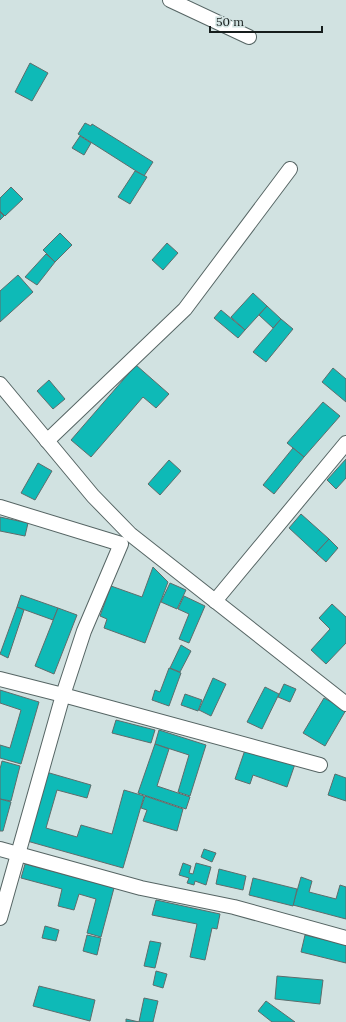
<svg xmlns="http://www.w3.org/2000/svg" width="346" height="1022" font-family="Lora,serif">
	<style>
		.building { fill: #0ebab7; stroke: #5e6d6c }
		.lines { fill: none; stroke-linecap: round; stroke-linejoin: round }
		.minor-casing { stroke: #566564; stroke-width: 16 }
		.minor { stroke: #fff; stroke-width: 14 }
	</style>
	<rect width="100%" height="100%" fill="#d1e2e1"/>
	<g class="building">
		<polygon points="30,63 48,73 32,101 15,92"/>
		<polygon points="85,123 91,126 92,124 153,162 144,176 78,134"/>
		<polygon points="80,136 91,143 84,155 72,148"/>
		<polygon points="135,171 147,177 130,204 118,197"/>
		<polygon points="11,187 23,199 5,216 0,211 0,198"/>
		<polygon points="0,212 4,216 0,220"/>
		<polygon points="60,233 72,245 55,262 43,250"/>
		<polygon points="167,243 178,253 163,270 152,260"/>
		<polygon points="46,254 55,262 37,285 25,277"/>
		<polygon points="18,275 33,292 0,322 0,291"/>
		<polygon points="253,293 267,306 245,330 231,317"/>
		<polygon points="267,306 281,319 273,328 259,315"/>
		<polygon points="221,310 245,330 238,338 214,318"/>
		<polygon points="281,319 293,329 266,362 253,352"/>
		<polygon points="136,365 169,394 156,408 143,397 91,457 71,440"/>
		<polygon points="333,368 346,379 346,402 322,382"/>
		<polygon points="49,380 65,399 53,409 37,391"/>
		<polygon points="323,402 340,416 304,457 287,443"/>
		<polygon points="293,448 304,457 274,494 263,485"/>
		<polygon points="346,459 346,478 336,489 327,480"/>
		<polygon points="169,460 181,471 160,495 148,484"/>
		<polygon points="38,463 52,471 35,500 21,493"/>
		<polygon points="301,514 329,539 316,553 289,528"/>
		<polygon points="0,517 28,523 25,536 0,531"/>
		<polygon points="329,539 338,548 326,562 316,553"/>
		<polygon points="153,567 168,582 145,643 104,628 107,619 100,616 111,586 142,597"/>
		<polygon points="170,583 186,590 177,609 161,602"/>
		<polygon points="21,595 58,608 53,620 17,607"/>
		<polygon points="184,596 205,606 189,643 179,639 189,614 178,609"/>
		<polygon points="332,604 346,617 346,643 326,664 311,650 330,629 319,618"/>
		<polygon points="17,607 24,610 8,658 0,654"/>
		<polygon points="58,608 77,615 54,674 35,666"/>
		<polygon points="181,645 191,651 180,672 170,668"/>
		<polygon points="169,668 181,673 169,706 152,700 155,690 160,692"/>
		<polygon points="213,678 226,684 211,716 199,710"/>
		<polygon points="284,684 296,689 290,702 278,697"/>
		<polygon points="265,687 279,694 262,729 247,722"/>
		<polygon points="0,690 39,702 21,764 0,758 0,745 10,748 21,710 0,703"/>
		<polygon points="185,694 202,700 198,711 181,705"/>
		<polygon points="324,698 346,710 325,746 303,733"/>
		<polygon points="116,720 155,730 151,743 112,733"/>
		<polygon points="159,730 206,745 190,796 178,792 189,755 155,744"/>
		<polygon points="155,744 169,749 157,786 190,797 186,809 138,793"/>
		<polygon points="246,747 295,764 287,787 253,775 250,784 235,779"/>
		<polygon points="2,761 20,766 11,801 0,799 0,769"/>
		<polygon points="46,772 91,785 87,798 57,790 46,828 77,837 81,825 112,834 124,790 144,796 123,868 27,841"/>
		<polygon points="335,774 346,778 346,801 328,795"/>
		<polygon points="145,796 183,809 177,831 143,821 147,810 141,808"/>
		<polygon points="0,799 11,802 3,831 0,831"/>
		<polygon points="204,849 216,853 212,862 201,857"/>
		<polygon points="183,863 191,866 189,873 193,874 196,863 211,867 206,885 195,881 194,885 187,883 189,878 179,875"/>
		<polygon points="25,864 114,888 101,937 87,933 96,899 79,894 74,910 58,906 62,889 21,878"/>
		<polygon points="219,869 246,876 243,890 216,884"/>
		<polygon points="301,877 312,881 309,892 336,899 340,885 346,887 346,919 293,905"/>
		<polygon points="253,878 297,889 293,906 249,895"/>
		<polygon points="156,900 220,914 217,929 212,928 205,960 190,957 197,924 152,915"/>
		<polygon points="45,926 59,930 56,941 42,938"/>
		<polygon points="87,935 101,938 97,955 83,951"/>
		<polygon points="305,935 346,945 346,963 301,952"/>
		<polygon points="150,941 161,943 155,968 144,966"/>
		<polygon points="156,971 167,974 163,988 153,985"/>
		<polygon points="277,976 323,980 320,1004 275,999"/>
		<polygon points="39,986 95,1000 90,1021 33,1006"/>
		<polygon points="144,998 158,1001 153,1022 126,1022 126,1019 139,1022"/>
		<polygon points="266,1001 295,1022 272,1022 258,1011"/>
	</g>
	<g class="lines">
		<g class="minor-casing">
			<g id="minor">
				<polyline points="170,0 249,37"/>
				<polyline points="0,384 93,496 130,534 346,704"/>
				<polyline points="47,441 185,309 290,169"/>
				<polyline points="0,507 121,544 84,631 63,695 0,679"/>
				<polyline points="215,601 346,443"/>
				<polyline points="0,849 141,888 234,907 346,938"/>
				<polyline points="0,918 63,695 320,765"/>
			</g>
		</g>
		<use href="#minor" class="minor"/>
	</g>
	<path d="M210 26v6h112v-6" fill="none" stroke="#161d1c" stroke-width="2"/>
	<text x="216" y="26" font-size="12" fill="#161d1c" stroke="#d1e2e1" stroke-width="3" paint-order="stroke">50 m</text>
</svg>
